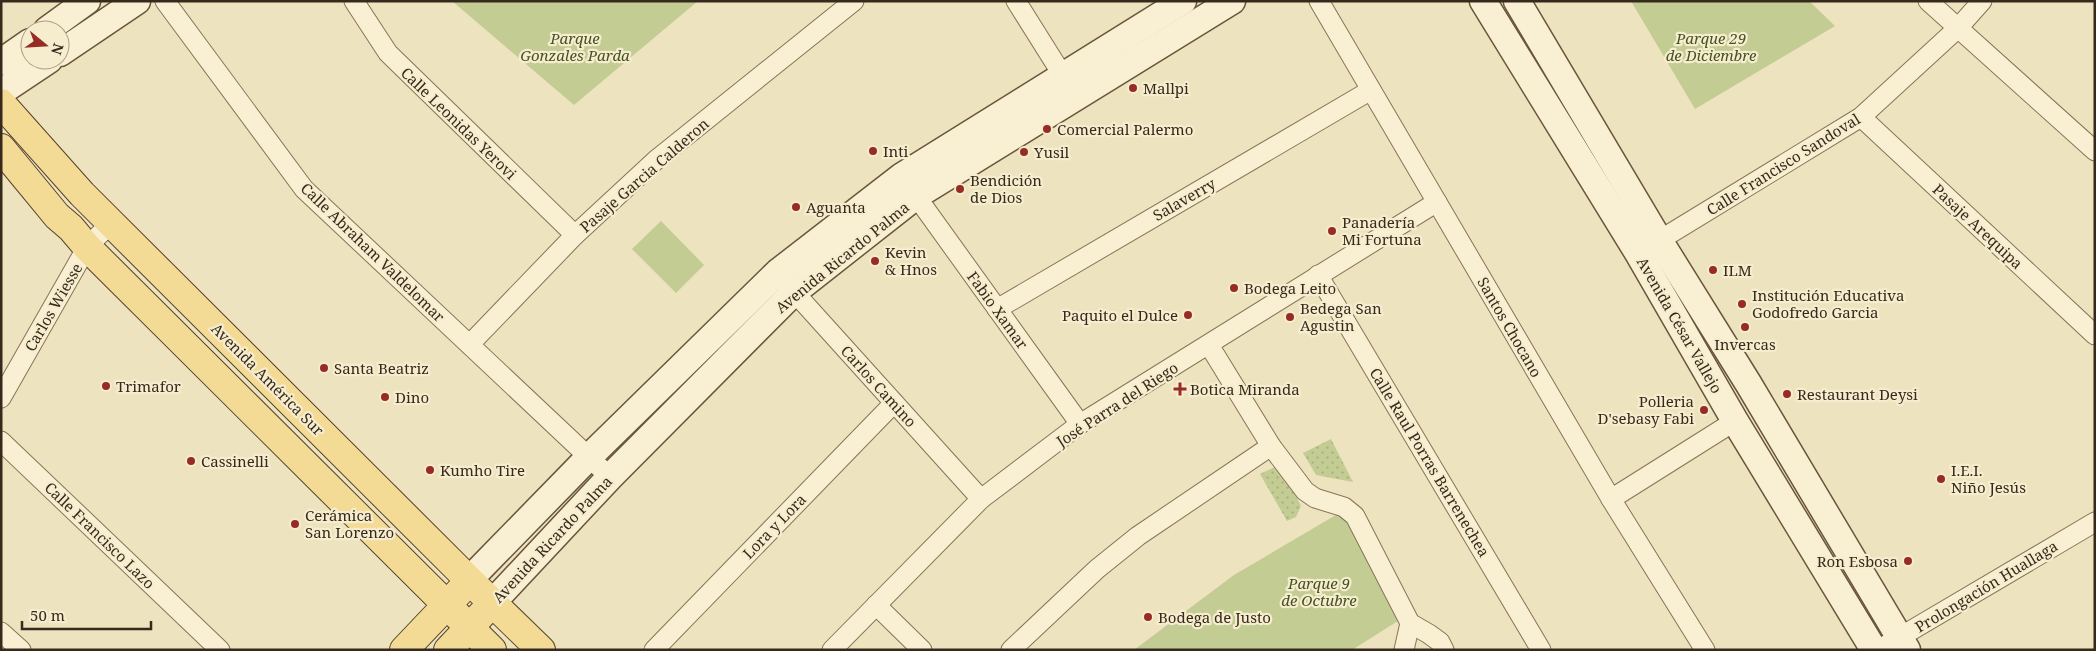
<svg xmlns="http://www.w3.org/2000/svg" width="2096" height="651" font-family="'Noto Serif',serif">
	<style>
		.green { fill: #c2cc93 }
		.garden { fill: url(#garden-dots) }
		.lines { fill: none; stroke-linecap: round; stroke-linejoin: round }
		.minor-casing { stroke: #877457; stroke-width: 21 }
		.secondary-casing { stroke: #69553b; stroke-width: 29 }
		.primary-casing { stroke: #55412c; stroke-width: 30 }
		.minor { stroke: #f9f0d3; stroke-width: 19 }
		.secondary { stroke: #f9f0d3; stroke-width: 26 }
		.primary { stroke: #f3db96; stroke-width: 28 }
		.poi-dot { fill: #972c26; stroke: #f6edcf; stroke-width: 2 }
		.labels { text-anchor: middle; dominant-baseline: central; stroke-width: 4.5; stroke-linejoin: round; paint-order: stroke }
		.park-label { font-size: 15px; font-style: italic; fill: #445322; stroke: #f6edcf }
		.poi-label { font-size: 15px; fill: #372a1c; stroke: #f6edcf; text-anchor: start }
		.street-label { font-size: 15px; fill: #372a1c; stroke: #f6edcf }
	</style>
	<defs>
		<pattern id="garden-dots" width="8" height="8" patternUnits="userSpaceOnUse" patternTransform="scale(1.25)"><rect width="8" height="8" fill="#c2cc93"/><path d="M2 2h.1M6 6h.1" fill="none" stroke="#a7af7e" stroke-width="1.8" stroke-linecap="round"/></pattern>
	</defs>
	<rect width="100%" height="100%" fill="#eee3bf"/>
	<g class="green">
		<polygon points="452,1 698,1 574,105"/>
		<polygon points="1631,1 1809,1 1835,26 1695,109"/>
		<polygon points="661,221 704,265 676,293 632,249"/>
		<polygon points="1341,512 1350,521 1401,619 1352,650 1134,650 1234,575"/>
	</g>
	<g class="garden">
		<polygon points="1331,439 1353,482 1316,475 1303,453"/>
		<polygon points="1277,466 1282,468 1301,506 1296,517 1287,521 1260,474"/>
	</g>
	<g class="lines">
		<g class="minor-casing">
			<g id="minor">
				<polyline points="165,1 304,189 610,477"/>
				<polyline points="354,1 388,53 575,235"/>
				<polyline points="1016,1 1070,87"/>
				<polyline points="1319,1 1611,499 1705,650"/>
				<polyline points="1928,1 2095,151"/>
				<polyline points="1861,117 2095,335"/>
				<polyline points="916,196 1080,424"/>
				<polyline points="1650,246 1861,117 1958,28 1982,1"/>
				<polyline points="1318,275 1541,650"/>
				<polyline points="786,283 981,499"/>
				<polyline points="997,309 1371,90"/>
				<polyline points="470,344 575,235 656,160 854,1"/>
				<polyline points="1209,345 1271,446 1305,491 1315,498 1344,507 1355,516 1410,623 1429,634 1440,642 1444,650"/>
				<polyline points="1,398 87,247 112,222"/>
				<polyline points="1,441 220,650"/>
				<polyline points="1611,499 1735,421"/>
				<polyline points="876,605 922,650"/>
				<polyline points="1,632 21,650"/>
				<polyline points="654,650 894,403"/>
				<polyline points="832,650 981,499 1080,424 1437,202"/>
				<polyline points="1011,650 1097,569 1138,536 1271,446"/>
				<polyline points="1404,650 1410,623"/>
				<polyline points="1878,650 2095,522"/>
			</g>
		</g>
		<g class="secondary-casing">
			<g id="secondary">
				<polyline points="1483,1 1638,253 1735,421 1874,650"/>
				<polyline points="1517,1 1659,240 1748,383 1907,650"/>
				<polyline points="47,30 87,1"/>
				<polyline points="60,53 137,1"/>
				<polyline points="1,62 30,42"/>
				<polyline points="1,92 49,60"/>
				<polyline points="469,580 589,457 778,272 902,176 1183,1"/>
				<polyline points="492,603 610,477 794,292 916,196 1232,1"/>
			</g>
		</g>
		<g class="primary-casing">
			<g id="primary">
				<polyline points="1,103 82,194 469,580 541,650"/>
				<polyline points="1,148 57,216 71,228 87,247 492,650"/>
				<polyline points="404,650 460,591"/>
				<polyline points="448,650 482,614"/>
			</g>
		</g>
		<use href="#minor" class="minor"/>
		<use href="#secondary" class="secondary"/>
		<use href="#primary" class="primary"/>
	</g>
	<g class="poi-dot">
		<circle cx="1133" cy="88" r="5"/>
		<circle cx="1047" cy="129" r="5"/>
		<circle cx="873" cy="151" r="5"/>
		<circle cx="1024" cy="152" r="5"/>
		<circle cx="960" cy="189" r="5"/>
		<circle cx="796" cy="207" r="5"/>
		<circle cx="1332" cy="231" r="5"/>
		<circle cx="875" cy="261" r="5"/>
		<circle cx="1713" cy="270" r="5"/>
		<circle cx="1234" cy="288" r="5"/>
		<circle cx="1742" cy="304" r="5"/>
		<circle cx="1188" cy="315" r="5"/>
		<circle cx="1290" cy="317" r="5"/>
		<circle cx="1745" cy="327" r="5"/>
		<circle cx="324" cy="368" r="5"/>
		<circle cx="106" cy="386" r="5"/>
		<path d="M1177.5 381.5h5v5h5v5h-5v5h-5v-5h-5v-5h5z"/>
		<circle cx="1787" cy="394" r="5"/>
		<circle cx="385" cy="397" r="5"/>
		<circle cx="1704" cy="410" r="5"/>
		<circle cx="191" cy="461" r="5"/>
		<circle cx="430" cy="470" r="5"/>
		<circle cx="1941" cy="479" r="5"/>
		<circle cx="295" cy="524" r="5"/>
		<circle cx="1908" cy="561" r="5"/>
		<circle cx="1148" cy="617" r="5"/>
	</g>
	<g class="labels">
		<g class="park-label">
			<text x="575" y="38">Parque<tspan x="575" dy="17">Gonzales Parda</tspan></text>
			<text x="1711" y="38">Parque 29<tspan x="1711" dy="17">de Diciembre</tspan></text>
			<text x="1319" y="583">Parque 9<tspan x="1319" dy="17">de Octubre</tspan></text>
		</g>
		<g class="poi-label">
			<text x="1143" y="88">Mallpi</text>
			<text x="1057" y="129">Comercial Palermo</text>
			<text x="883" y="151">Inti</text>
			<text x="1034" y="152">Yusil</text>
			<text x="970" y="180">Bendición<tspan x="970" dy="17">de Dios</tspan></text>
			<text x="806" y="207">Aguanta</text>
			<text x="1342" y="222">Panadería<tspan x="1342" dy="17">Mi Fortuna</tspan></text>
			<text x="885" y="252">Kevin<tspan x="885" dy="17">&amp; Hnos</tspan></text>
			<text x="1723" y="270">ILM</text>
			<text x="1244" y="288">Bodega Leito</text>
			<text x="1752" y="295">Institución Educativa<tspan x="1752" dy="17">Godofredo Garcia</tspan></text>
			<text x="1300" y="308">Bedega San<tspan x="1300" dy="17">Agustin</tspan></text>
			<text x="1178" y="315" text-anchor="end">Paquito el Dulce</text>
			<text x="1745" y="344" text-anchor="middle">Invercas</text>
			<text x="334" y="368">Santa Beatriz</text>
			<text x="116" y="386">Trimafor</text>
			<text x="1190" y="389">Botica Miranda</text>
			<text x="1797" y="394">Restaurant Deysi</text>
			<text x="395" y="397">Dino</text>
			<text x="1694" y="401" text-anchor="end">Polleria<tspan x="1694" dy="17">D'sebasy Fabi</tspan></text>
			<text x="201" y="461">Cassinelli</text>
			<text x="440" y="470">Kumho Tire</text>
			<text x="1951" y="470">I.E.I.<tspan x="1951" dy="17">Niño Jesús</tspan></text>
			<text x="305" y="515">Cerámica<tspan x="305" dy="17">San Lorenzo</tspan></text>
			<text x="1898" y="561" text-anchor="end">Ron Esbosa</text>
			<text x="1158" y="617">Bodega de Justo</text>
		</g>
		<g class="street-label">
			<text transform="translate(459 123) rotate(44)">Calle Leonidas Yerovi</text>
			<text transform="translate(1783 164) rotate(-32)">Calle Francisco Sandoval</text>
			<text transform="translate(644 175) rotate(-41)">Pasaje Garcia Calderon</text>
			<text transform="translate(1184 199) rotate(-30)">Salaverry</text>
			<text transform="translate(1978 226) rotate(43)">Pasaje Arequipa</text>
			<text transform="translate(373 252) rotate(44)">Calle Abraham Valdelomar</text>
			<text transform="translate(842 257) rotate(-39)">Avenida Ricardo Palma</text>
			<text transform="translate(53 307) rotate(-60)">Carlos Wiesse</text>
			<text transform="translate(998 310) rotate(54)">Fabio Xamar</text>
			<text transform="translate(1680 325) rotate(60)">Avenida César Vallejo</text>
			<text transform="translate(1510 327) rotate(60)">Santos Chocano</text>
			<text transform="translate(268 379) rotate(45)">Avenida América Sur</text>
			<text transform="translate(879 386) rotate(48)">Carlos Camino</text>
			<text transform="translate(1117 404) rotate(-33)">José Parra del Riego</text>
			<text transform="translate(1430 462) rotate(59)">Calle Raul Porras Barrenechea</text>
			<text transform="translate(774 526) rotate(-46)">Lora y Lora</text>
			<text transform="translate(100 535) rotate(44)">Calle Francisco Lazo</text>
			<text transform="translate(552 539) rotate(-47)">Avenida Ricardo Palma</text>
			<text transform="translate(1986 586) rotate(-31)">Prolongación Huallaga</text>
		</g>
	</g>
	<rect width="2096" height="651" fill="none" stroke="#372a1c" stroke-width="5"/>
	<g transform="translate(45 45) rotate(108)"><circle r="24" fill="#f6edcf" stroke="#aa9f87"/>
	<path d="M0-4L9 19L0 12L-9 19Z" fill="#972c26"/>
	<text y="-8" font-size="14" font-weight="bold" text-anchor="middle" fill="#372a1c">N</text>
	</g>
	<path d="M22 621v8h129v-8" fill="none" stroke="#372a1c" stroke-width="2.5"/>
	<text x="30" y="621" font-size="15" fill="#372a1c" stroke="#f6edcf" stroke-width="4" paint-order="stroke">50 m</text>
</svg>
